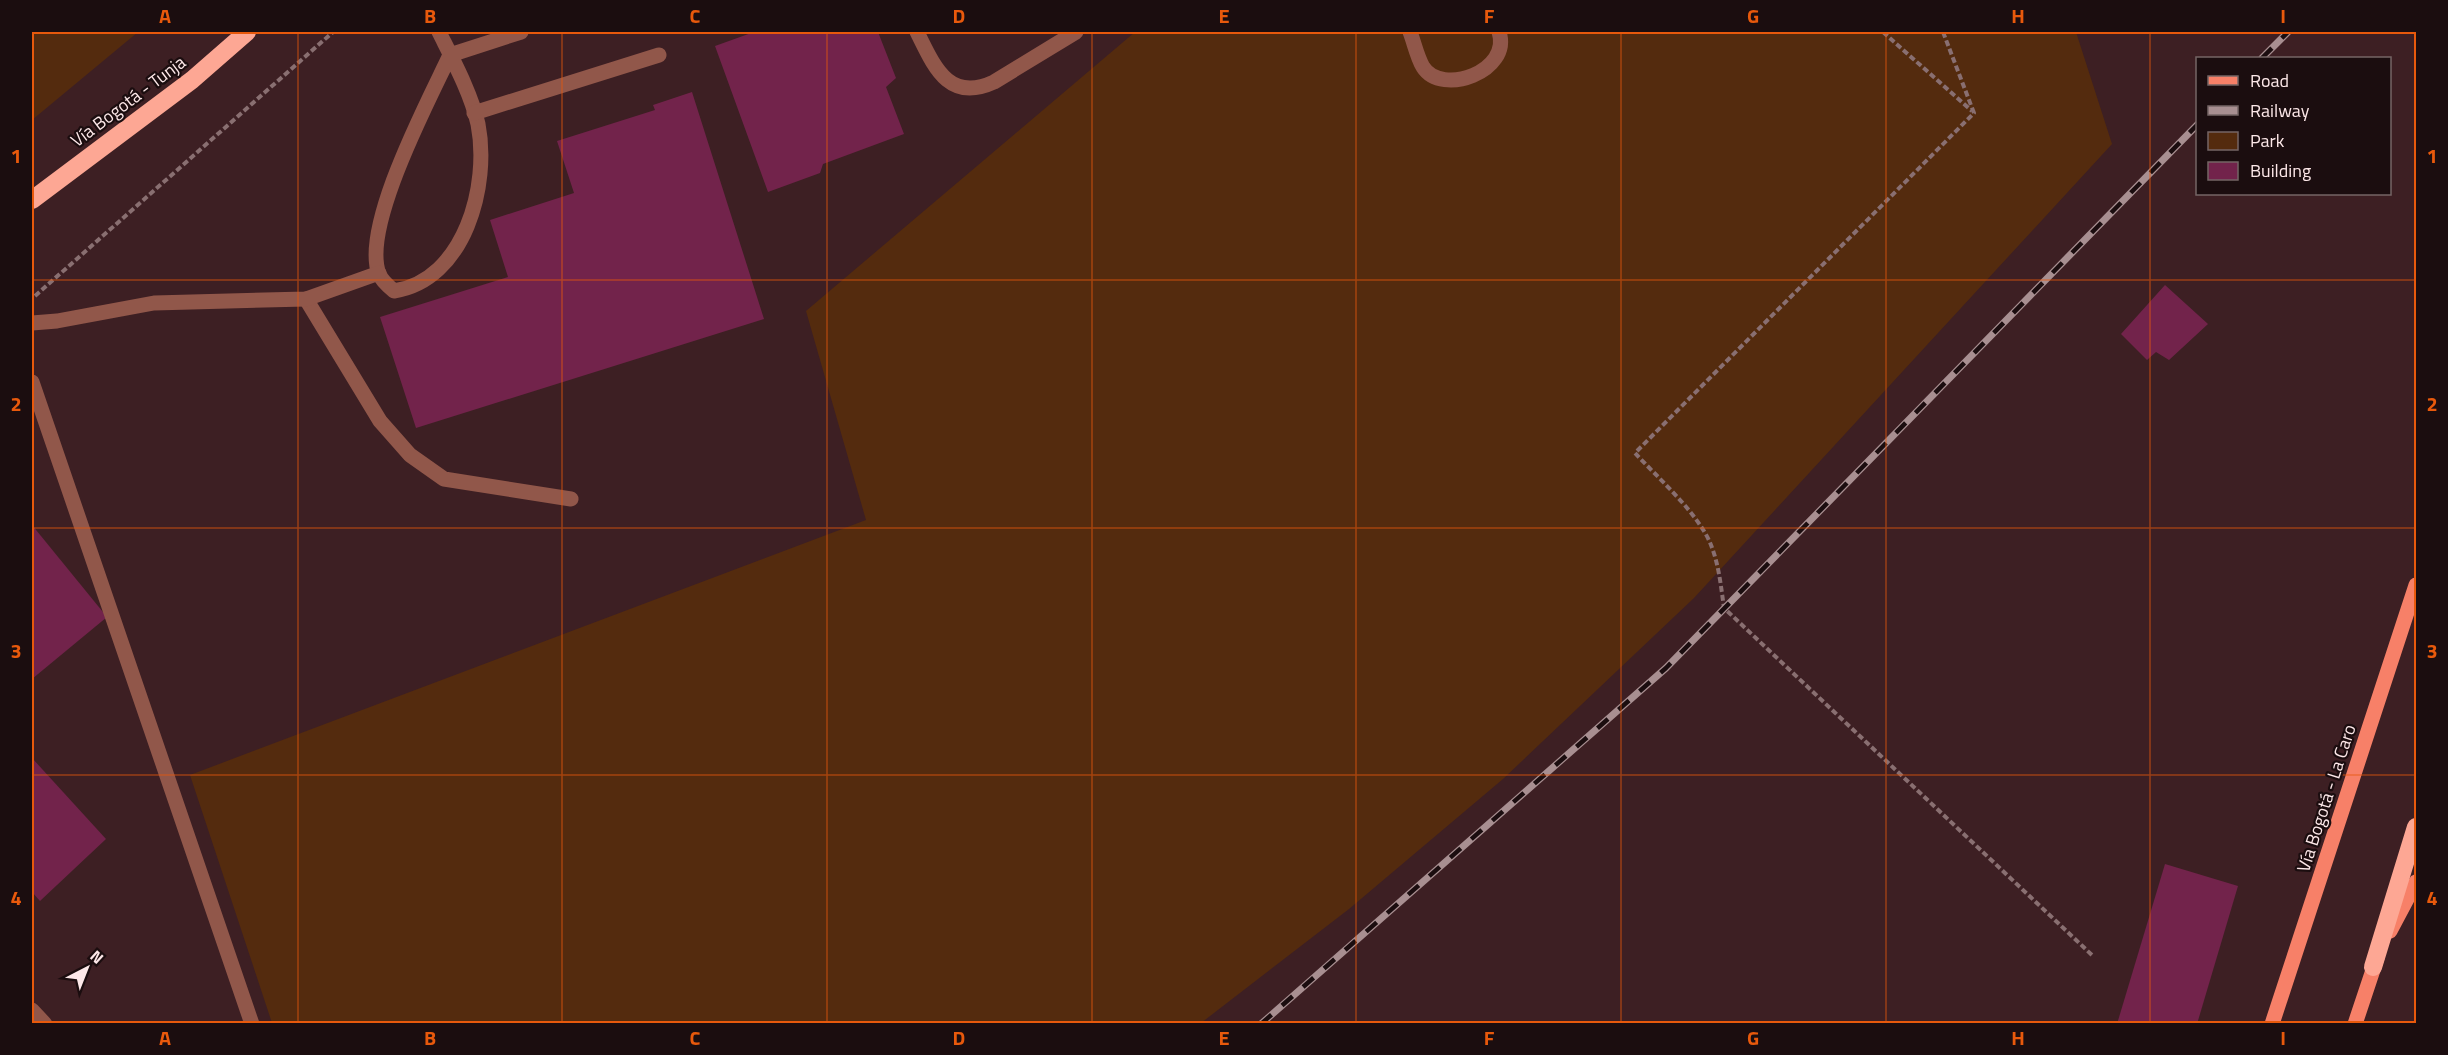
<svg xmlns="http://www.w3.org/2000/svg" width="2448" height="1055" font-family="'Titillium Web',sans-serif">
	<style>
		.green { fill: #542b0e }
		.building { fill: #72234b }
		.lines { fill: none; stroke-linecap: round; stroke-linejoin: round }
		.path { stroke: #896f71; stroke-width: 4; stroke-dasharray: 6 3; stroke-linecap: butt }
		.minor { stroke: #91574a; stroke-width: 15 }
		.major { stroke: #f78068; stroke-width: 15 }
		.highway { stroke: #fda794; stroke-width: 18 }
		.rail-casing { stroke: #a88f91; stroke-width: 7 }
		.rail { stroke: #1b0d0f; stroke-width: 4.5; stroke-dasharray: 14; stroke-linecap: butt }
		.grid { fill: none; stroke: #e8590c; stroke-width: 1.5; stroke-opacity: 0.55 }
		.labels { text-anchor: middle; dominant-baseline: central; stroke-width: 4.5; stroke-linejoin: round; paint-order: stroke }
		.street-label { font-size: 18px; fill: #fde8e9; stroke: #1b0d0f }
		.neatline { fill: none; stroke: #e8590c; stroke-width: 2 }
		.grid-label { font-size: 20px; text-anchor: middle; font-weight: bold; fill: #e8590c }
	</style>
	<rect width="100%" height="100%" fill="#3d1f23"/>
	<g class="green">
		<polygon points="32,32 138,32 32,120"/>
		<polygon points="1135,32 2076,32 2112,144 1694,598 1503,779 1349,909 1201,1023 272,1023 190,775 866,520 806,311"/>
	</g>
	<g class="building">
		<polygon points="754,32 878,32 896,78 886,87 904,134 823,164 820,173 768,192 715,46"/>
		<polygon points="692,92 764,319 416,428 380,317 508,277 490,220 574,193 557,141 655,110 653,105"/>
		<polygon points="2165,285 2208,324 2169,360 2156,352 2147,360 2121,334"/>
		<polygon points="32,525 107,617 32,679"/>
		<polygon points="32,758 106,839 40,901 32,892"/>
		<polygon points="2165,864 2238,886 2197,1024 2117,1024"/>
	</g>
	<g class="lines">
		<g class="path">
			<polyline points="1883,32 1972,111"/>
			<path d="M1943 32 1974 113 1635 453C1658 478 1699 514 1711 545 1719 565 1721 587 1724 608L2093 956"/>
			<polyline points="35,296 333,32"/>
		</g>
		<g class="minor">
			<path d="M439 32C453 60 471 93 478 124 490 185 465 280 394 291 388 286 382 281 379 274 361 227 429 100 450 55L521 32"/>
			<path d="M917 32C934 66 948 103 994 82L1076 32"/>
			<path d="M1410 32C1414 42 1417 57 1423 67 1442 97 1512 71 1499 32"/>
			<polyline points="474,113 659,55"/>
			<polyline points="306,299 380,421 410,455 444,479 571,499"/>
			<polyline points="32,323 57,321 154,303 306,299 379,273"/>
			<polyline points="32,382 252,1024"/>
			<polyline points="32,1010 45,1024"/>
		</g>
		<g class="major">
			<polyline points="2390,931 2416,882"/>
			<polyline points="2272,1024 2416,585"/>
			<polyline points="2355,1024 2377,958"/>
		</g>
		<g class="highway">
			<polyline points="32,200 192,80 247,32"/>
			<polyline points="2373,967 2416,827"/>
		</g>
		<g class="rail-casing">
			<g id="rail">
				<polyline points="2262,58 2288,32"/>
				<polyline points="1261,1024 1666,668 2198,124"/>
			</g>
		</g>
		<use href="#rail" class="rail"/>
	</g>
	<path class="grid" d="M298 32V1024M562 32V1024M827 32V1024M1092 32V1024M1356 32V1024M1621 32V1024M1886 32V1024M2150 32V1024M32 280H2416M32 528H2416M32 775H2416"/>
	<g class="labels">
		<g class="street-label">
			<text transform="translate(128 101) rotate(-37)">Vía Bogotá - Tunja</text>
			<text transform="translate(2326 798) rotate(-72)">Vía Bogotá - La Caro</text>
		</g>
	</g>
	<rect width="2448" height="1055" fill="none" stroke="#1b0d0f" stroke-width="66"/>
	<rect x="2196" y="57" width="195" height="138" fill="#1b0d0f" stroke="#756566" stroke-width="1.5"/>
	<rect x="2208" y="76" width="30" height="9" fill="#f78068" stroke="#756566" stroke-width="1.5"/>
	<text x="2250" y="87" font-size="18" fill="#fde8e9">Road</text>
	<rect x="2208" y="106" width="30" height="9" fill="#a88f91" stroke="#756566" stroke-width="1.5"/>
	<text x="2250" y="117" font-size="18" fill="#fde8e9">Railway</text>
	<rect x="2208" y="132" width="30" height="18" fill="#542b0e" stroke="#756566" stroke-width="1.5"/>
	<text x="2250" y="147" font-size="18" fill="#fde8e9">Park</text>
	<rect x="2208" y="162" width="30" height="18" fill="#72234b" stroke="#756566" stroke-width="1.5"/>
	<text x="2250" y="177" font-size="18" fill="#fde8e9">Building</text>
	<g transform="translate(87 968) rotate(42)" stroke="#1b0d0f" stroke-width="4.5" paint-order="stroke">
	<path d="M0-4.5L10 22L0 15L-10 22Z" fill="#fde8e9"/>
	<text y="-9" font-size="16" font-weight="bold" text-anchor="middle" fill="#fde8e9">N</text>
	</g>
	<rect x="33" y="33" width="2382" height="989" class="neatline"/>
	<g class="grid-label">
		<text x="165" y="23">A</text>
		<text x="430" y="23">B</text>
		<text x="695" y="23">C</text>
		<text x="959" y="23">D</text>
		<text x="1224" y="23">E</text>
		<text x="1489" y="23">F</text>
		<text x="1753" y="23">G</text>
		<text x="2018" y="23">H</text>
		<text x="2283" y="23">I</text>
		<text x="16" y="163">1</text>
		<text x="2432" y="163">1</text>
		<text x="16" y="411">2</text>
		<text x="2432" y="411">2</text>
		<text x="16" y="658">3</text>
		<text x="2432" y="658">3</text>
		<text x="16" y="905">4</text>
		<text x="2432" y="905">4</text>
		<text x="165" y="1045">A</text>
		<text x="430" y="1045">B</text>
		<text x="695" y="1045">C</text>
		<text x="959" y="1045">D</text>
		<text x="1224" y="1045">E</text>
		<text x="1489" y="1045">F</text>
		<text x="1753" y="1045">G</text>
		<text x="2018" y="1045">H</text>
		<text x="2283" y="1045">I</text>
	</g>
</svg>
